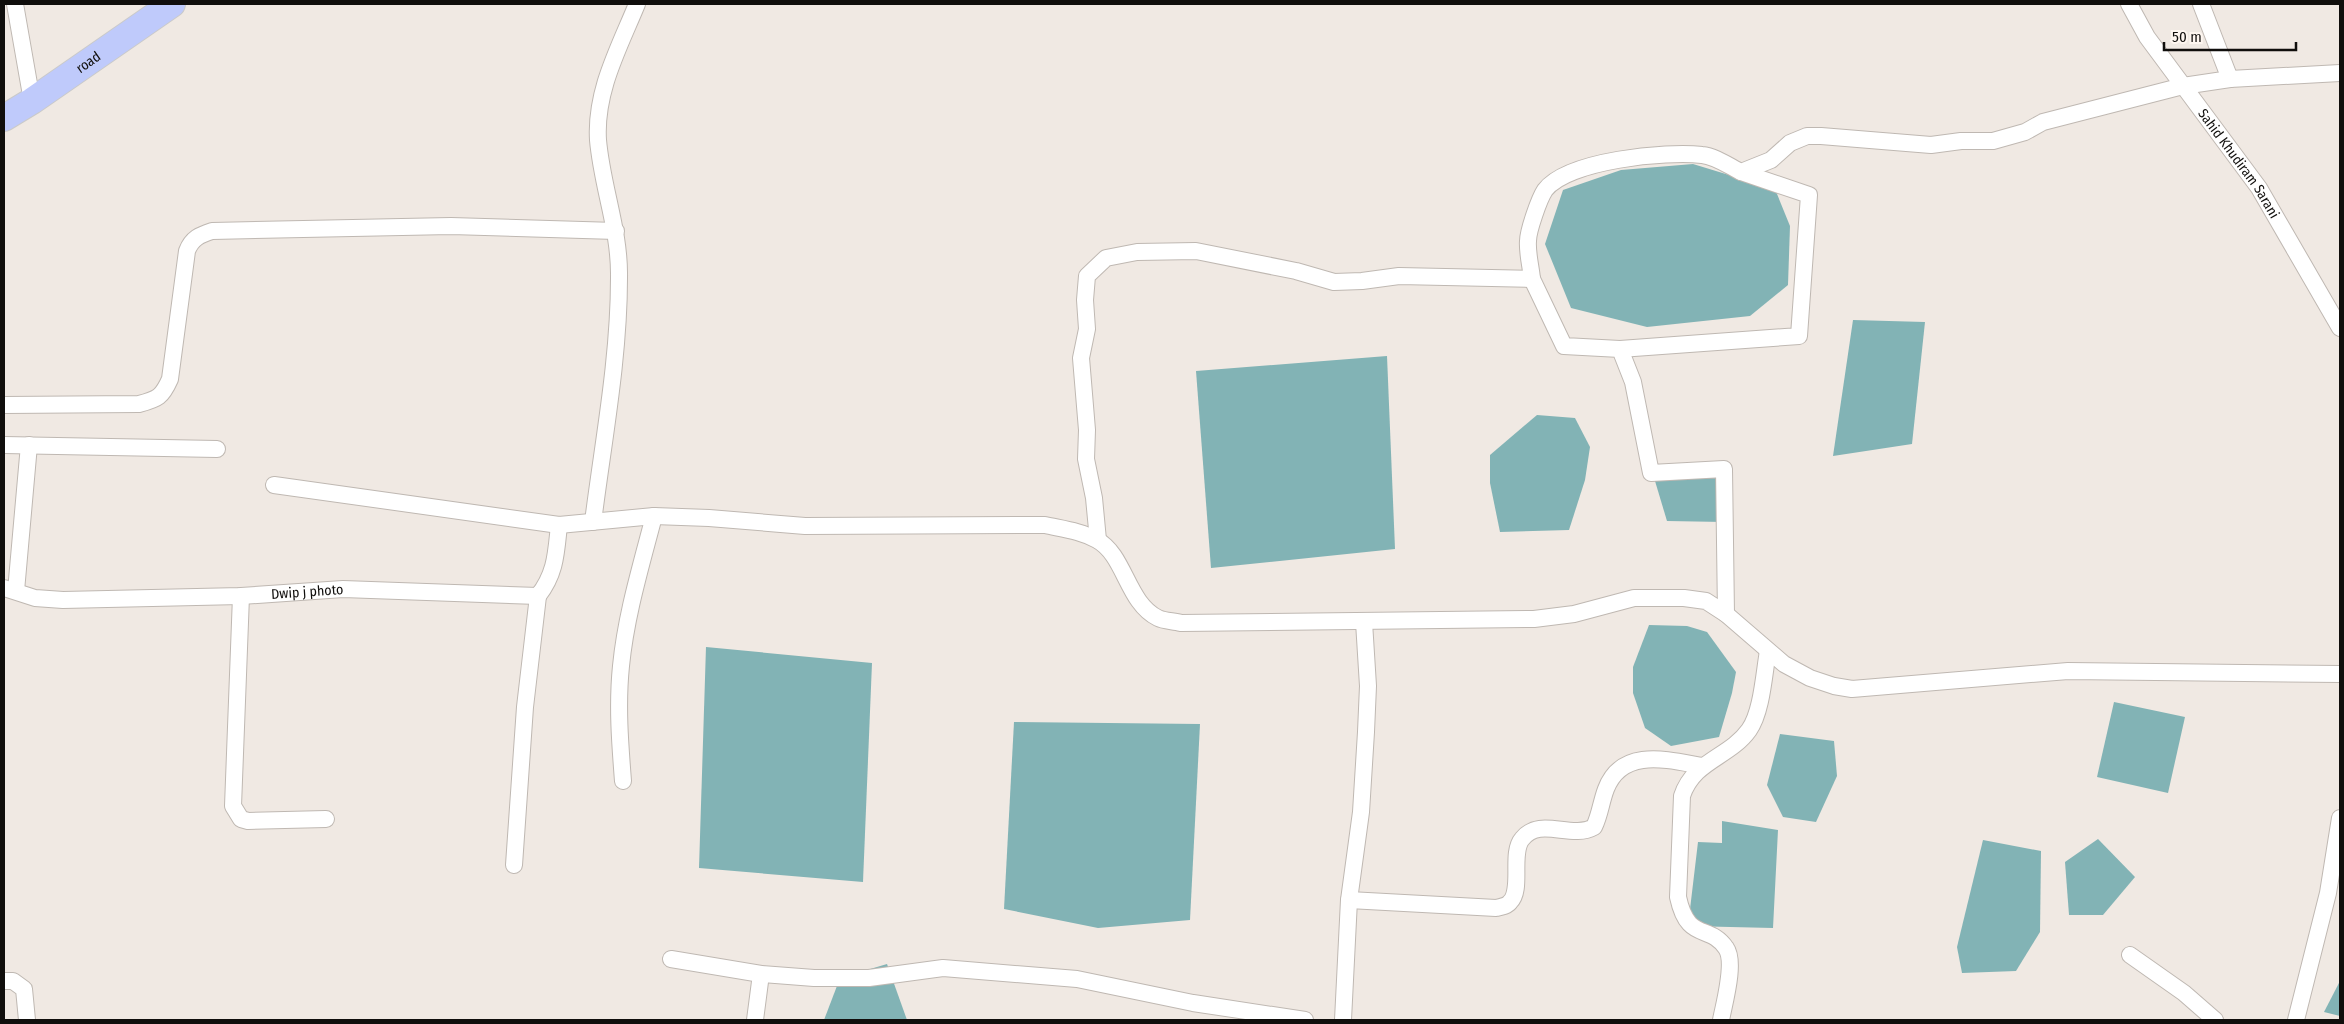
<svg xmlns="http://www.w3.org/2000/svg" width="2344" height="1024" font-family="'Fira Sans Condensed',sans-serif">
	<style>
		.water { fill: #82b3b5 }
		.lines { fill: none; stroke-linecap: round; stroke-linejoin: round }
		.minor-casing { stroke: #bfb8b2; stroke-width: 18 }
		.primary-casing { stroke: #cacaca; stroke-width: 28 }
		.minor { stroke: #fff; stroke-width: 16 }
		.primary { stroke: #bfcafb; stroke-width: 26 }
		.labels { text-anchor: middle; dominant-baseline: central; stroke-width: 5; stroke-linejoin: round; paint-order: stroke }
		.street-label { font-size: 14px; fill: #100e0c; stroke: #fef6f0 }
	</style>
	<rect width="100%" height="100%" fill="#f0e9e3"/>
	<g class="water">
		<polygon points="1693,164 1775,189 1790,226 1788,285 1750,316 1647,327 1571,308 1545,244 1563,190 1621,170"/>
		<polygon points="1853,320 1925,322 1912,444 1833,456"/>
		<polygon points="1387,356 1395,549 1211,568 1196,371"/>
		<polygon points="1537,415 1575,418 1590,447 1585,480 1569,530 1500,532 1490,483 1490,455"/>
		<polygon points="1724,472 1724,522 1667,521 1655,481"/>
		<polygon points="1649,625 1687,626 1707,632 1736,672 1732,693 1719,737 1671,746 1645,728 1633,693 1633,667"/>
		<polygon points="706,647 872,663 863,882 699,868"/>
		<polygon points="2114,702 2185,717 2168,793 2097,777"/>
		<polygon points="1014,722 1200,724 1190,920 1098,928 1004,909"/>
		<polygon points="1780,734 1834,741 1837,776 1816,822 1783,817 1767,785"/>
		<polygon points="1722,821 1778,830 1773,928 1688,926 1698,842 1722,843"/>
		<polygon points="2098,839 2135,877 2103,915 2069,915 2065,862"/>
		<polygon points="1983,840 2041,851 2040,932 2016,971 1962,973 1957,947"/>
		<polygon points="887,964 907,1020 824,1020 840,978"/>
		<polygon points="2340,981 2340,1016 2324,1012"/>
	</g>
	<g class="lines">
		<g class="minor-casing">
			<g id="minor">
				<polyline points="15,4 32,101"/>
				<path id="s1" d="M2129 4 2147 37 2259 188 2340 328"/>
				<polyline points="2201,4 2230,79"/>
				<polyline points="1532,279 1564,346 1620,349 1633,382 1651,473 1724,469 1726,614"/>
				<polyline points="1620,349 1799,336 1809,195 1741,172"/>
				<path d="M4 405 139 404C158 399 162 397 170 379L187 251C192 238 200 235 212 231L451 226 616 231"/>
				<polyline points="4,445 217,449"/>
				<path d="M274 485 559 525 654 516 709 518 805 526 1045 525C1063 529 1081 531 1097 540 1125 555 1127 603 1158 618 1164 621 1174 621 1181 623L1534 619 1574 614 1634 598H1684L1706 601 1726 614 1784 664 1810 678 1834 686 1852 689 2068 671 2340 674"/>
				<path d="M593 522C603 442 619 360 619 278 620 230 602 187 598 140 595 91 619 48 637 4"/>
				<path d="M1098 540 1094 498 1086 459 1087 430 1081 358 1087 329 1085 300 1087 276 1106 258 1137 252 1196 251 1296 271 1334 282 1362 281 1399 276 1532 279C1531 267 1527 253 1528 241 1528 231 1539 199 1545 190 1568 160 1666 151 1702 155 1715 156 1729 166 1741 172L1771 160 1790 143 1807 136H1821L1931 145 1961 141H1993L2025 132 2043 122 2183 86 2230 79 2340 73"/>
				<path id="s2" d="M4 588 35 598 63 600 241 596 343 589 538 596C556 573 556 553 559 525"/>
				<polyline points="16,591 29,445"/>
				<polyline points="241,596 233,806 241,819 248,821 326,819"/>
				<path d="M623 781C620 743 617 705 621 666 626 615 641 566 654 516"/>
				<polyline points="514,865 525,707 538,596"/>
				<path d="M1349 900 1496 908C1501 907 1507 906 1510 902 1523 890 1510 853 1522 839 1540 816 1571 840 1594 827 1600 815 1601 802 1606 789 1622 747 1668 760 1702 766"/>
				<polyline points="2130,955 2184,993 2215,1020"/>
				<polyline points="671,959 761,974 814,978 869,978 943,968 1077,979 1193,1003 1305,1020"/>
				<polyline points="4,981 13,981 24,989 27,1020"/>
				<polyline points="755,1020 761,974"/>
				<polyline points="1343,1020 1349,900 1361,812 1366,732 1368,686 1364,622"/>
				<path d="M1721 1020C1724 1004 1736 962 1726 948 1709 923 1688 943 1678 897L1682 796C1694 760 1729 758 1749 730 1762 712 1764 673 1768 651"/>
				<polyline points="2296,1020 2328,893 2340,818"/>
			</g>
		</g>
		<g class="primary-casing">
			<g id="primary">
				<path id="s3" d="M4 118 32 101 172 4"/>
			</g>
		</g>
		<use href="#minor" class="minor"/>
		<use href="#primary" class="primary"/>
	</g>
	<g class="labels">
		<g class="street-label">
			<text stroke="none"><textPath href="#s3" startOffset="101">road</textPath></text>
			<text stroke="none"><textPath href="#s1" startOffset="194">Sahid Khudiram Sarani</textPath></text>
			<text stroke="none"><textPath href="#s2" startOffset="305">Dwip j photo</textPath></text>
		</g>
	</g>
	<rect width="2344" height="1024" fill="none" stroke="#100e0c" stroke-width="10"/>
	<path d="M2164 42v8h132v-8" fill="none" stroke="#100e0c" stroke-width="2.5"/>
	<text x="2172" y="42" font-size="15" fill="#100e0c" stroke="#fef6f0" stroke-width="4" paint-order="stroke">50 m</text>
</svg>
